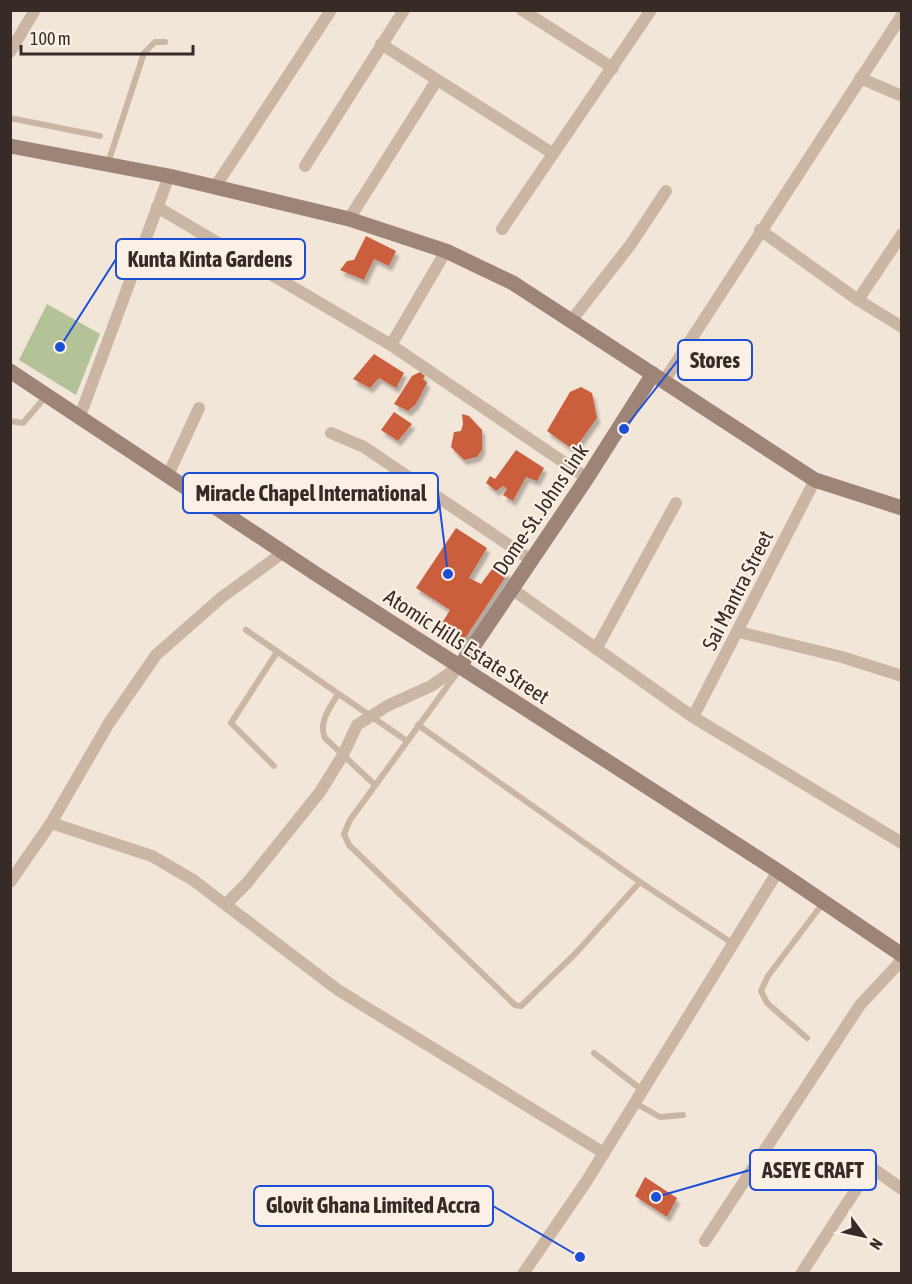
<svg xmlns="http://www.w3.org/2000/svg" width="912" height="1284" font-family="'Asap Condensed',sans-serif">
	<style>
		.green { fill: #b4c298 }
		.building { fill: #cb5f3e; filter: url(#shadow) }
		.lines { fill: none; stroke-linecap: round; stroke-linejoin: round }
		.service { stroke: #cbb6a4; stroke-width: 6 }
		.minor { stroke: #cbb6a4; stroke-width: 12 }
		.secondary { stroke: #9e8476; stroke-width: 15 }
		.labels { text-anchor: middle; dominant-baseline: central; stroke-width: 4.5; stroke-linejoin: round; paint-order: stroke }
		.street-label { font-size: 21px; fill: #362b26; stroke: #faf0e5 }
		.leader { fill: none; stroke: #1d4ed8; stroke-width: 2 }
		.callout-dot { fill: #1d4ed8; stroke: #faf0e5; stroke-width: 2 }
		.callout { fill: #faf0e5; stroke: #1d4ed8; stroke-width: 2 }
		.callout-label { font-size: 22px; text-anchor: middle; font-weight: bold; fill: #362b26 }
	</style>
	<defs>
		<filter id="shadow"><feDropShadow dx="3" dy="5" stdDeviation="1.5" flood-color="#0004"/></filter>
	</defs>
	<rect width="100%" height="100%" fill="#f2e6d9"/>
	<polygon class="green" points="47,304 100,334 76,395 19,360"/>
	<g class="building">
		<polygon points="366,236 396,251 389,266 374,259 364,280 340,270 347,261 354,260"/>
		<polygon points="374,354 404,373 396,388 379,378 370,388 353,379"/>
		<polygon points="420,372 425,376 423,379 427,383 416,404 408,411 394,404 412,376"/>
		<polygon points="581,387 592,393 597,418 574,450 547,431 570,392"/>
		<polygon points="394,412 412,424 398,441 381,430"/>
		<polygon points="462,414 469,416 482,430 482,450 477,457 464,460 451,447 454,432 461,431 463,424"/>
		<polygon points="516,450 544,468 537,481 526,477 513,501 503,495 507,489 503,486 496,491 486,483 490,476 495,479"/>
		<polygon points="456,528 487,548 469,578 481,584 495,565 508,573 466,637 456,638 442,623 450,610 416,588"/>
		<polygon points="645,1177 677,1198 667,1217 635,1196"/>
	</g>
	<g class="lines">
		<g class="service">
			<polyline points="10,118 100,136"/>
			<polyline points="108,163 144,53 155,42 165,42"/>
			<polyline points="10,421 23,423 47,395"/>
			<polyline points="246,630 407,741"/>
			<polyline points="457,673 350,820 344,834 349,845 515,1005 521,1006 575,954 640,882"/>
			<path d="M338 694C330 708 318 722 325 738L375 785"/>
			<polyline points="418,725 640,882 732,943"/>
			<polyline points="274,766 231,723 277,652"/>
			<polyline points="807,1038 767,1003 761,991 768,976 823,903"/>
			<polyline points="594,1053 642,1090"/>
			<polyline points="635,1103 660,1117 683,1115"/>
		</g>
		<g class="minor">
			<polyline points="522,10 613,68"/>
			<polyline points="381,44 552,153"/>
			<polyline points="10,52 35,10"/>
			<polyline points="860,78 902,96"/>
			<polyline points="305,166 404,10"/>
			<polyline points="215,187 331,10"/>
			<polyline points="157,207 391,345 587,478"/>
			<polyline points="349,219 437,80"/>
			<polyline points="502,229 651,10"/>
			<polyline points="760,230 858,300 902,327"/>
			<polyline points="858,300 902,234"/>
			<polyline points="571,321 631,244 666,191"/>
			<polyline points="391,345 446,251"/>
			<polyline points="664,381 902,15"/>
			<polyline points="80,416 169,176"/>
			<polyline points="331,433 364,447 531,560"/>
			<polyline points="168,475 199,408"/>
			<polyline points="512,589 693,717 902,843"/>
			<polyline points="739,632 842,657 902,676"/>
			<polyline points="596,649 676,503"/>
			<polyline points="693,717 815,480"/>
			<polyline points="51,823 152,856 193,880 338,990 604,1153"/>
			<polyline points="10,882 51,823 109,723 156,655 222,597 284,552"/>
			<polyline points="227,903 247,883 320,792 343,755 357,725 387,706 431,686 460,666"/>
			<polyline points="705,1241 860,1005 902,960"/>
			<polyline points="523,1274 586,1182 778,871"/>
			<polyline points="801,1274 868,1171 875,1170 902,1189"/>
		</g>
		<g class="secondary">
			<polyline points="10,146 169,176 349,219 446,251 513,283 815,480 902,508"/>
			<polyline points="10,371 316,574 778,871 902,955"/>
			<polyline points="460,666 587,478 653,374"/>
		</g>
	</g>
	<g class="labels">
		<g class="street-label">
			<text transform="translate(540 509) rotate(-56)">Dome-St. Johns Link</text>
			<text transform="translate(737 590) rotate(-63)">Sai Mantra Street</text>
			<text transform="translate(467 646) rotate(33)">Atomic Hills Estate Street</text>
		</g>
	</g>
	<path class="leader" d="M60 347L116 259M624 429L678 360M448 574L438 493M656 1197L750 1170M580 1257L493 1206"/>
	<g class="callout-dot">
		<circle cx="60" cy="347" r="6"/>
		<circle cx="624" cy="429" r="6"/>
		<circle cx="448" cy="574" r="6"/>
		<circle cx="656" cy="1197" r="6"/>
		<circle cx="580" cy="1257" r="6"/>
	</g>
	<g class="callout">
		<rect x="116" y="239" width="189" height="40" rx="6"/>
		<rect x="678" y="340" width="74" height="40" rx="6"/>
		<rect x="183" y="473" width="255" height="40" rx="6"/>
		<rect x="750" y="1150" width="126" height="40" rx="6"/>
		<rect x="254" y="1186" width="239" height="40" rx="6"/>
	</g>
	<g class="callout-label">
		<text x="210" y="267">Kunta Kinta Gardens</text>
		<text x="715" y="368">Stores</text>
		<text x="311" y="501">Miracle Chapel International</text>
		<text x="813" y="1178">ASEYE CRAFT</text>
		<text x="373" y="1213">Glovit Ghana Limited Accra</text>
	</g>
	<rect width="912" height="1284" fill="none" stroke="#362b26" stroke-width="24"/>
	<g transform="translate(864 1236) rotate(123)" stroke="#faf0e5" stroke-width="4.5" paint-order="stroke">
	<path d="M0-4.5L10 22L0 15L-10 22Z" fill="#362b26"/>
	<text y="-9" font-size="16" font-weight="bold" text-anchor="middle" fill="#362b26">N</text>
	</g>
	<path d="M21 45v9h172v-9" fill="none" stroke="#362b26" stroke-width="3"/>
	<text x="30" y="45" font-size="18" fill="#362b26" stroke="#faf0e5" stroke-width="4.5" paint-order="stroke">100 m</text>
</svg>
